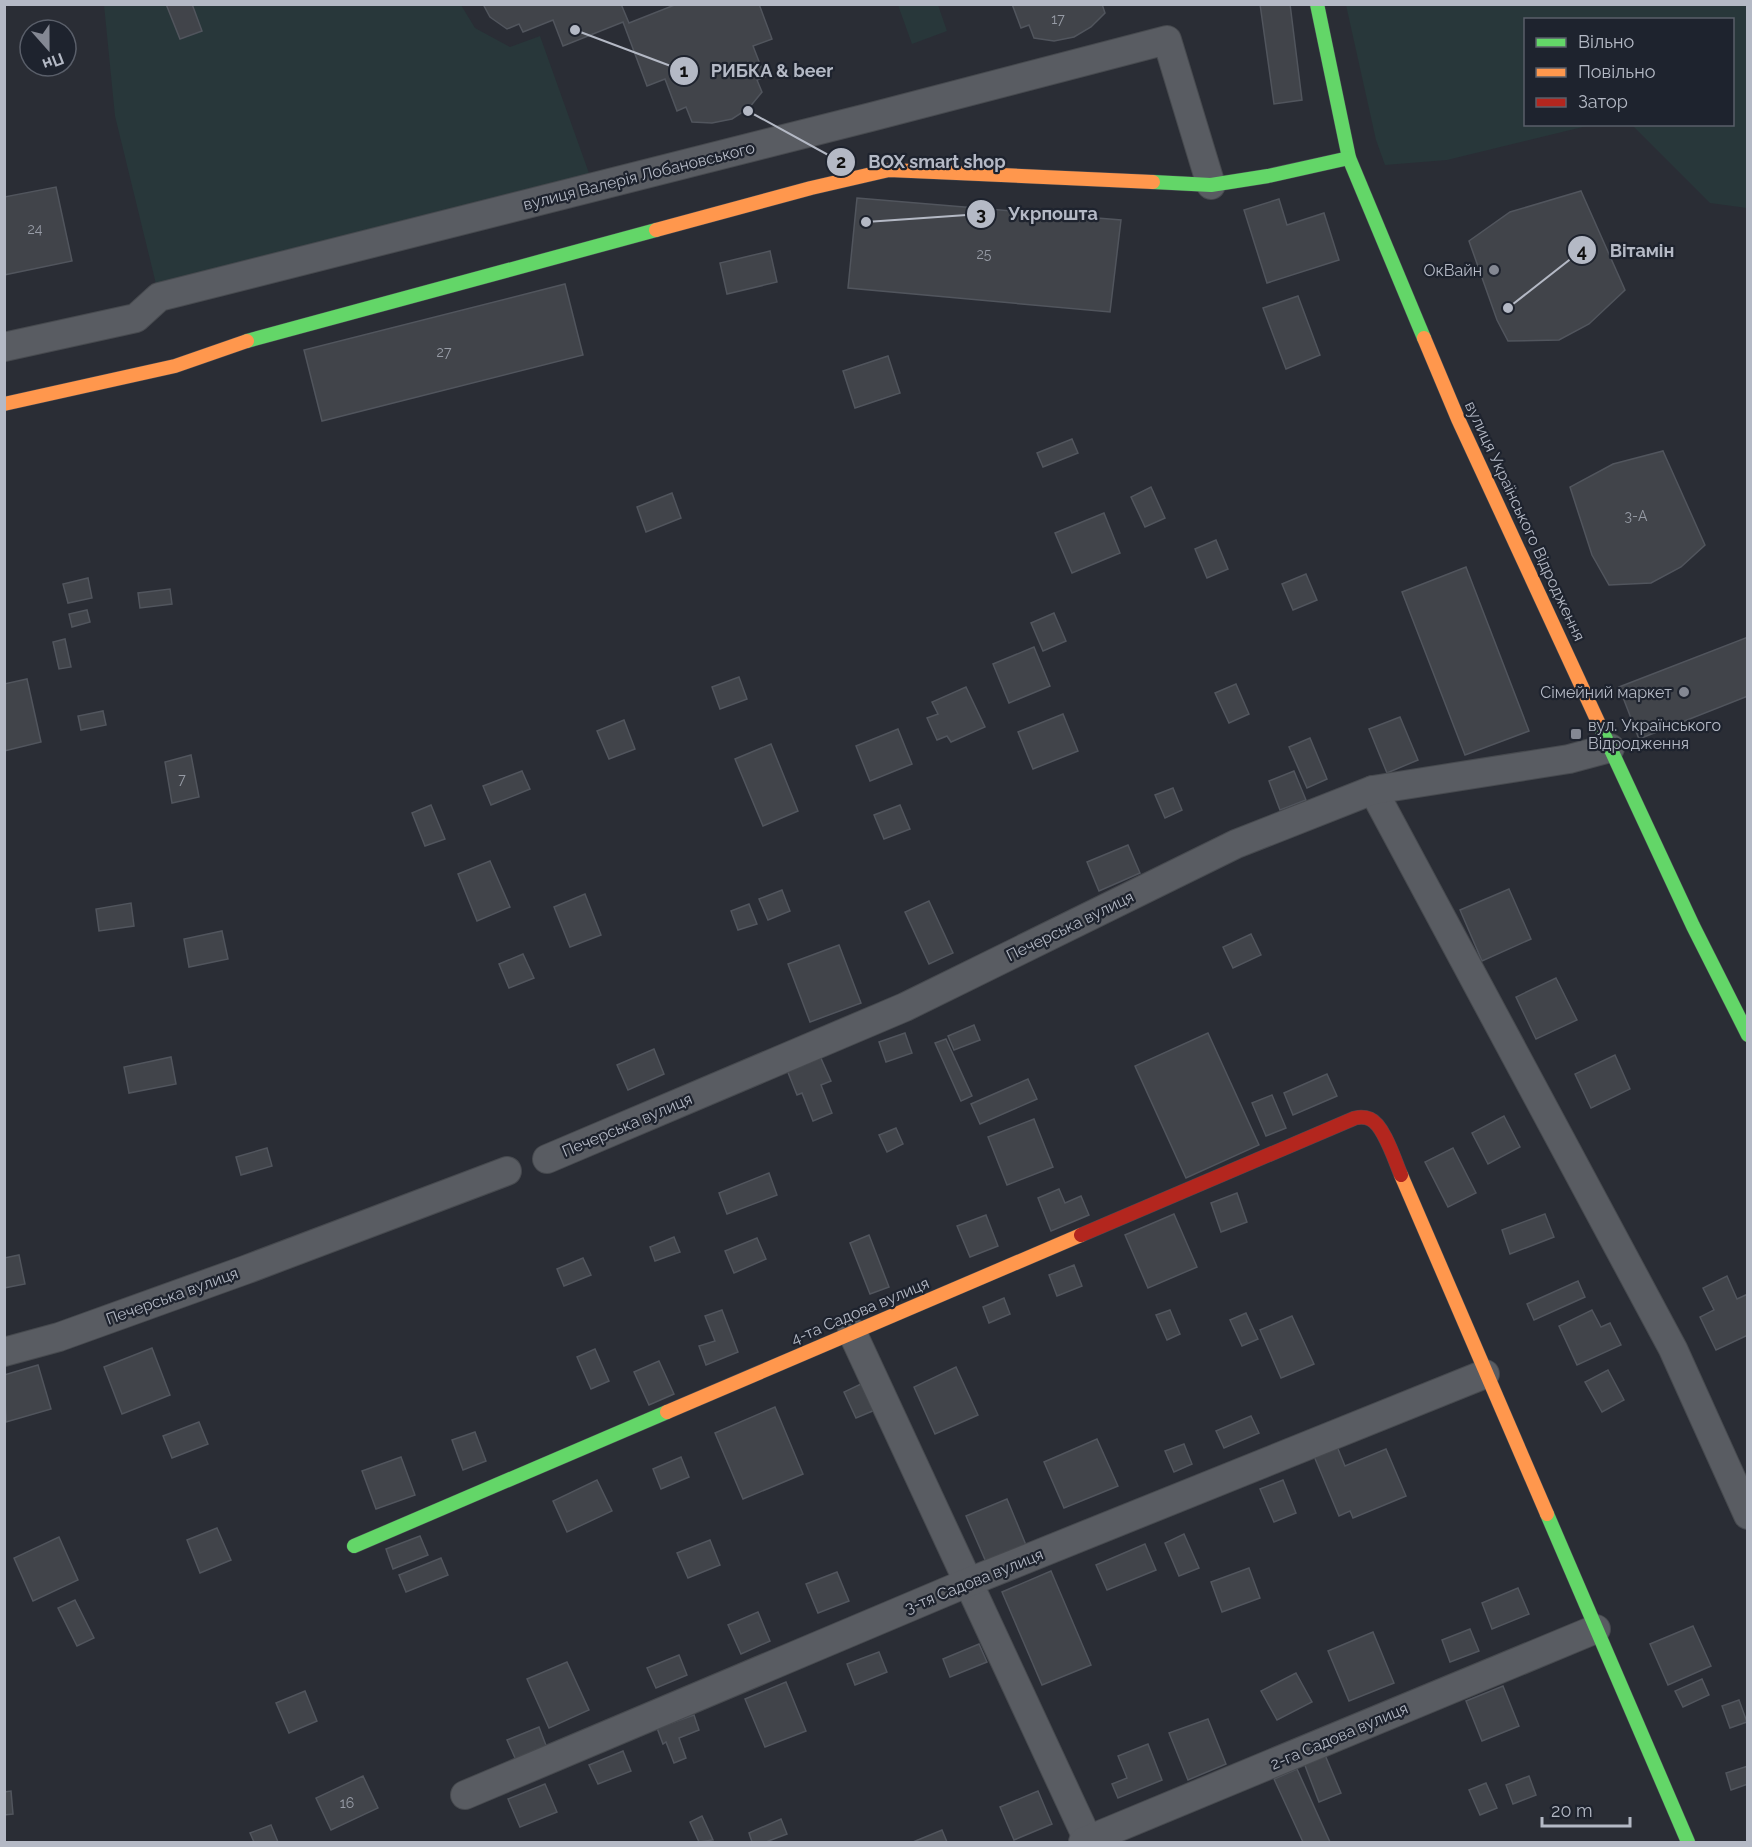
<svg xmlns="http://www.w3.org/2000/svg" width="1752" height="1847" font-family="Raleway,sans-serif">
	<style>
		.green { fill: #28373a }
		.building { fill: #41444a; stroke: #51555d; stroke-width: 1.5 }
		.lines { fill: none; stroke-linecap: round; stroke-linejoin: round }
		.street-casing { stroke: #474a4f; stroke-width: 30 }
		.fast-casing { stroke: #474a52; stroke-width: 15 }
		.slow-casing { stroke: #474a52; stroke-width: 15 }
		.jam-casing { stroke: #474a52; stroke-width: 15 }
		.street { stroke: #595c62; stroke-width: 28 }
		.fast { stroke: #63d668; stroke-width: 14 }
		.slow { stroke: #ff974d; stroke-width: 14 }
		.jam { stroke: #b3261e; stroke-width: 14 }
		.poi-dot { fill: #848893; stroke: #1e232e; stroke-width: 2 }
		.labels { text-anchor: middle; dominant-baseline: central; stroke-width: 4.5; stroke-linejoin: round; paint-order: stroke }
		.number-label { font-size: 14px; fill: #979ca6 }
		.street-label { font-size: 16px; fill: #b4b9c5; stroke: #1e232e }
		.poi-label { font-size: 16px; fill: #b4b9c5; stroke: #1e232e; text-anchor: end }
		.leader { fill: none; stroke: #b4b9c5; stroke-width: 2 }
		.callout-dot { fill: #b4b9c5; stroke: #1e232e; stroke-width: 2 }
		.mark-label { font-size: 18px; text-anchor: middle; font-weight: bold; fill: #111 }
		.callout-label { font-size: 18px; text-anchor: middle; font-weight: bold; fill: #b4b9c5; stroke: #1e232e; stroke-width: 4.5; stroke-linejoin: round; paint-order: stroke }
	</style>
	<rect width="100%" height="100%" fill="#2a2d35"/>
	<g class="green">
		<polygon points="104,5 461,5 475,28 510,47 540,36 590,176 156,284 115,116"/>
		<polygon points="898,5 938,5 947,31 912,44"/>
		<polygon points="1346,5 1747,5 1747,208 1710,203 1632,125 1732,124 1732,20 1526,20 1526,124 1591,125 1447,160 1385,165 1376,140"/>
	</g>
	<g class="building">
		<polygon points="166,4 192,4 202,31 180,39"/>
		<polygon points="483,4 621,4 629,23 677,4 759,4 772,39 753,46 765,77 757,80 762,92 749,108 732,119 712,123 692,122 686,107 677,111 665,79 647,86 623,22 563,46 553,20 523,32 519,24 507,29 490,17"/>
		<polygon points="1012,4 1102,4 1105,13 1091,27 1074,37 1054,41 1034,38 1029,25 1021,28"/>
		<polygon points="1260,4 1290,4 1302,100 1274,104"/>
		<polygon points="56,187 72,261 4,275 4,197"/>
		<polygon points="1581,191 1625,290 1589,324 1559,340 1508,341 1497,320 1469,241 1510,212"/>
		<polygon points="857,198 1121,220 1110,312 848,288"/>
		<polygon points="1279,199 1287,225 1324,213 1339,260 1267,283 1244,210"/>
		<polygon points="770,251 777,282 727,294 720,263"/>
		<polygon points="565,284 583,355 322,421 304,350"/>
		<polygon points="1298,296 1320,355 1286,369 1263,308"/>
		<polygon points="888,356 900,393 855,408 843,371"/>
		<polygon points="1072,439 1078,453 1043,467 1037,453"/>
		<polygon points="1663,451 1705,545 1681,567 1651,583 1609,585 1592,555 1570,487 1613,464"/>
		<polygon points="1151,487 1165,518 1145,527 1131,497"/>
		<polygon points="672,493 681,518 646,532 637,507"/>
		<polygon points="1104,513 1120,553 1072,573 1055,533"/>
		<polygon points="1216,540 1228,569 1207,578 1195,549"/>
		<polygon points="1466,567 1529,731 1465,755 1402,592"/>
		<polygon points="1306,574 1317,600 1293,610 1282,584"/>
		<polygon points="88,578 92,598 68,603 63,584"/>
		<polygon points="170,589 172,604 140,608 138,593"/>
		<polygon points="87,610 90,622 72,627 69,614"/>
		<polygon points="1054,613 1066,641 1043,651 1031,623"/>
		<polygon points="1748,637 1748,696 1639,739 1619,687"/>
		<polygon points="65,639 71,667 59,669 53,642"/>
		<polygon points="1034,647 1050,686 1009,703 993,664"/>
		<polygon points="739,677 747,699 720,709 712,687"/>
		<polygon points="27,679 41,742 4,751 4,684"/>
		<polygon points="1236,684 1249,714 1229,723 1215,693"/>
		<polygon points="966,687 985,727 951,742 947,736 937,740 927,718 938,714 932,702"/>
		<polygon points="103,711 106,725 81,730 78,716"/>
		<polygon points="1063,714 1078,751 1033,769 1018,732"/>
		<polygon points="1400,717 1418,760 1387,773 1369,729"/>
		<polygon points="624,720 635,749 609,759 597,731"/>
		<polygon points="898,729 912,764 870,781 856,746"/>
		<polygon points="1310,738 1327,779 1307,788 1289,747"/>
		<polygon points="771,744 798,811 763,826 735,759"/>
		<polygon points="191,755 199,797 172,803 165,762"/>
		<polygon points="522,771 530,789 491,805 483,786"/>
		<polygon points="1294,771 1306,800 1280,810 1269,781"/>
		<polygon points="1173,788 1182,810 1165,818 1155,795"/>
		<polygon points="431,805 445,839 425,846 412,813"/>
		<polygon points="900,805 910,829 884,839 874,815"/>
		<polygon points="1128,845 1140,873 1099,891 1087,862"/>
		<polygon points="490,861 510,907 477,921 458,874"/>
		<polygon points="1509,889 1531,939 1482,961 1460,910"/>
		<polygon points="782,890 790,911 768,920 759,899"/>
		<polygon points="585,894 601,935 570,947 554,907"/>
		<polygon points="929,901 953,953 929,964 905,912"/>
		<polygon points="131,903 134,926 99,931 96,909"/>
		<polygon points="749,904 757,924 738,930 731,911"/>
		<polygon points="222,931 228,959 189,967 184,939"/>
		<polygon points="1251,934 1261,955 1233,968 1223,947"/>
		<polygon points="839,945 861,1003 810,1022 788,964"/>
		<polygon points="523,954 534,978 509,988 499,964"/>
		<polygon points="1556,978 1577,1020 1536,1039 1516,997"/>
		<polygon points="974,1025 980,1040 954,1050 948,1036"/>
		<polygon points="905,1033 912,1053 886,1062 879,1042"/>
		<polygon points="1208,1033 1259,1145 1186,1178 1135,1066"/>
		<polygon points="946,1039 972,1096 961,1101 935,1043"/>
		<polygon points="654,1049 664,1074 628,1090 617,1065"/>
		<polygon points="1615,1055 1630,1089 1591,1108 1575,1074"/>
		<polygon points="820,1056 831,1081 821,1085 832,1113 813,1121 802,1093 797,1095 787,1070"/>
		<polygon points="171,1057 176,1084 129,1093 124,1067"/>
		<polygon points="1327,1074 1337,1096 1293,1115 1284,1093"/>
		<polygon points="1028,1079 1037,1099 980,1124 971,1104"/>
		<polygon points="1272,1095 1286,1128 1266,1136 1252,1103"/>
		<polygon points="1504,1116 1520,1147 1488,1164 1472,1133"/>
		<polygon points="1034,1119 1053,1167 1007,1185 988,1137"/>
		<polygon points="896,1128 903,1144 887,1152 879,1135"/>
		<polygon points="267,1148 272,1166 241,1175 236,1157"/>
		<polygon points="1453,1148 1476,1193 1448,1207 1425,1162"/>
		<polygon points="769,1173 777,1195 727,1214 719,1193"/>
		<polygon points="1059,1189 1065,1203 1081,1196 1089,1215 1051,1231 1038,1198"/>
		<polygon points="1237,1193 1247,1222 1221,1232 1211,1203"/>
		<polygon points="1174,1214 1197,1267 1148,1288 1125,1235"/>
		<polygon points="1545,1214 1554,1237 1510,1254 1502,1230"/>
		<polygon points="986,1215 998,1246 970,1257 957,1226"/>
		<polygon points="869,1235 889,1287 870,1294 850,1243"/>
		<polygon points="674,1237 680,1252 655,1261 650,1247"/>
		<polygon points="757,1238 766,1259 734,1273 725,1251"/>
		<polygon points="19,1255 25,1284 4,1288 4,1258"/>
		<polygon points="583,1258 591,1275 564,1286 557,1269"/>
		<polygon points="1074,1265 1082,1286 1057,1296 1049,1275"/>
		<polygon points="1727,1276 1737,1299 1748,1294 1748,1335 1716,1350 1700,1317 1714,1310 1703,1288"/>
		<polygon points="1578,1281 1585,1297 1534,1320 1527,1304"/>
		<polygon points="1004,1298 1010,1314 989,1323 983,1307"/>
		<polygon points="722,1310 738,1352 706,1365 699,1346 715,1341 705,1316"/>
		<polygon points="1170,1310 1180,1334 1167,1340 1156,1315"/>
		<polygon points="1592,1310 1601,1327 1610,1323 1621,1345 1577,1365 1559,1326"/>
		<polygon points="1246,1313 1258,1339 1242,1346 1230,1320"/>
		<polygon points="1292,1316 1314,1364 1281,1378 1260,1330"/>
		<polygon points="152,1348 170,1395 122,1414 104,1367"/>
		<polygon points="595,1349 609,1381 591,1389 577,1357"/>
		<polygon points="659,1361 674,1394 649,1405 634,1372"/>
		<polygon points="38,1365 51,1409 6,1422 4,1375"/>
		<polygon points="956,1367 978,1415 935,1434 914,1387"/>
		<polygon points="1608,1370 1624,1400 1602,1412 1585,1382"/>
		<polygon points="863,1383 875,1410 856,1418 844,1392"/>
		<polygon points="775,1407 803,1474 743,1499 715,1433"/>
		<polygon points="1251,1416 1259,1433 1224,1448 1216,1431"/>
		<polygon points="199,1422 208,1444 172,1458 163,1436"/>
		<polygon points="475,1432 486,1461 463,1470 452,1440"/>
		<polygon points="1097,1439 1118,1486 1064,1508 1044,1462"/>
		<polygon points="1334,1439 1345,1466 1386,1449 1406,1496 1353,1518 1350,1511 1339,1516 1311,1449"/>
		<polygon points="1184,1444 1192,1464 1174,1472 1165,1451"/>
		<polygon points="401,1457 415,1495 376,1509 362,1471"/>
		<polygon points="681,1457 689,1477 661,1489 653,1469"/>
		<polygon points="597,1480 612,1511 567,1532 553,1501"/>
		<polygon points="1283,1480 1296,1513 1274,1522 1260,1489"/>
		<polygon points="1007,1499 1026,1545 986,1562 966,1516"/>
		<polygon points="217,1528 231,1560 200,1573 187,1540"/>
		<polygon points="1184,1534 1199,1568 1179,1576 1165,1543"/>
		<polygon points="420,1536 428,1555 393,1569 386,1549"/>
		<polygon points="59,1537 78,1580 33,1601 14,1558"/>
		<polygon points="710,1540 720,1565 688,1578 677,1553"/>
		<polygon points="1145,1544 1156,1570 1107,1590 1096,1565"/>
		<polygon points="441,1558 448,1575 406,1592 399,1575"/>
		<polygon points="1249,1568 1260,1598 1222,1612 1211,1582"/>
		<polygon points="1051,1571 1091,1665 1042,1685 1002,1592"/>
		<polygon points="837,1572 849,1601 818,1613 806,1584"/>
		<polygon points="1518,1588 1529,1614 1492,1629 1482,1603"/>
		<polygon points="75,1600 94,1638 77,1646 58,1608"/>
		<polygon points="758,1612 770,1641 741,1654 728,1625"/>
		<polygon points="1693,1626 1711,1666 1668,1685 1650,1644"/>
		<polygon points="1470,1629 1479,1651 1450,1662 1442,1640"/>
		<polygon points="1373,1632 1394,1683 1349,1701 1328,1651"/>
		<polygon points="979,1644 987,1662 950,1677 943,1659"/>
		<polygon points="879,1652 887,1672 855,1685 847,1664"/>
		<polygon points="679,1655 687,1675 656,1688 647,1668"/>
		<polygon points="567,1662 589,1710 549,1728 527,1679"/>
		<polygon points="1296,1673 1312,1702 1277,1720 1261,1691"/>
		<polygon points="1702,1679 1709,1695 1683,1707 1675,1691"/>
		<polygon points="786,1682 806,1731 765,1747 745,1699"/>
		<polygon points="1503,1686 1519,1726 1482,1741 1466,1701"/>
		<polygon points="305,1691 317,1721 289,1733 276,1703"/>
		<polygon points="1739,1700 1747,1722 1730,1728 1722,1706"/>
		<polygon points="694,1715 699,1730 679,1738 686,1758 674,1763 666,1742 663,1744 657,1728"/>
		<polygon points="1208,1719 1226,1764 1188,1780 1169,1733"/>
		<polygon points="539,1727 547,1748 516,1760 507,1740"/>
		<polygon points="1148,1744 1162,1780 1118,1798 1112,1784 1127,1778 1118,1756"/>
		<polygon points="623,1751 631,1771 598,1784 589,1765"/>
		<polygon points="1325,1755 1341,1793 1319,1802 1304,1763"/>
		<polygon points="1748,1766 1748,1784 1731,1790 1726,1773"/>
		<polygon points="1297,1769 1330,1842 1303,1842 1274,1779"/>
		<polygon points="363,1776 378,1808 331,1830 316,1798"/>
		<polygon points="1529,1776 1536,1795 1513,1804 1506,1785"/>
		<polygon points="1486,1783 1497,1808 1480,1815 1469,1790"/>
		<polygon points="545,1784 557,1812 520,1827 508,1799"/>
		<polygon points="11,1791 13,1814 4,1815 4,1792"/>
		<polygon points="1038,1791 1052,1824 1014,1840 1000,1807"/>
		<polygon points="702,1816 713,1840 699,1842 690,1822"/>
		<polygon points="781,1819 787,1834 766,1842 752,1842 749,1833"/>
		<polygon points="271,1825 278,1842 254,1842 250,1833"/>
		<polygon points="942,1830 947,1842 913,1842"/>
	</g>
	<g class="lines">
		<g class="street-casing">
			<g id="street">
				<polyline points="4,347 136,318 159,297 871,117 1167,40 1211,185"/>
				<polyline points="1373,790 1673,1349 1748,1515"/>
				<polyline points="547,1159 905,1007 1236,844 1373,790 1569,759 1610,748"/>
				<polyline points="852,1332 1088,1840"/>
				<polyline points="4,1352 59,1337 245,1270 507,1171"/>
				<polyline points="465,1795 969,1582 1485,1374"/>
				<polyline points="1083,1842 1596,1629"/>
			</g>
		</g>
		<g class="fast-casing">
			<g id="fast">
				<polyline points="1317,4 1349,158 1424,338"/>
				<polyline points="1153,182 1211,185 1268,176 1349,158"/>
				<polyline points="247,341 656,230"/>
				<polyline points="1599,724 1693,926 1748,1035"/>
				<polyline points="1547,1514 1688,1842"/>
				<polyline points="354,1546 667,1412"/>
			</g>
		</g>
		<g class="slow-casing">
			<g id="slow">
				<polyline points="656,230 811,188 889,170 1153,182"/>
				<polyline points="1424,338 1458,419 1599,724"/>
				<polyline points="4,404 175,366 247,341"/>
				<polyline points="1401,1175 1547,1514"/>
				<polyline points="667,1412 1081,1235"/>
			</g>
		</g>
		<g class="jam-casing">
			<path id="jam" d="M1081 1235 1355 1118C1360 1117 1365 1117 1370 1119 1384 1125 1395 1161 1401 1175"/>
		</g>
		<use href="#street" class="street"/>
		<use href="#fast" class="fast"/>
		<use href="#slow" class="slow"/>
		<use href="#jam" class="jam"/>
	</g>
	<g class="poi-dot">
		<circle cx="1494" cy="270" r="6"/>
		<circle cx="1684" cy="692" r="6"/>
		<rect x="1570" y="728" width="12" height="12" rx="3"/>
	</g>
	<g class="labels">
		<g class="number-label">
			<text x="1058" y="19">17</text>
			<text x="35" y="229">24</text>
			<text x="984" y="254">25</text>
			<text x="444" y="352">27</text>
			<text x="1636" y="516">3-А</text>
			<text x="182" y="779">7</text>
			<text x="347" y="1803">16</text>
		</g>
		<g class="street-label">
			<text transform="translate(639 176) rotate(-14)">вулиця Валерія Лобановського</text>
			<text transform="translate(1525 521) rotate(65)">вулиця Українського Відродження</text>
			<text transform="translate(1070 926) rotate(-26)">Печерська вулиця</text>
			<text transform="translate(627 1125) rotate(-23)">Печерська вулиця</text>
			<text transform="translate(172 1296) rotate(-20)">Печерська вулиця</text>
			<text transform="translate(860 1311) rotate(-23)">4-та Садова вулиця</text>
			<text transform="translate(974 1581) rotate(-22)">3-тя Садова вулиця</text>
			<text transform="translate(1339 1736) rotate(-23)">2-га Садова вулиця</text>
		</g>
		<g class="poi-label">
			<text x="1482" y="270">ОкВайн</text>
			<text x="1672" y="692">Сімейний маркет</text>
			<text x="1588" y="725" text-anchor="start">вул. Українського<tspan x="1588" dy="18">Відродження</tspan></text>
		</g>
	</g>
	<path class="leader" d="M575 30L684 71M748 111L841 162M866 222L981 214M1508 308L1582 250"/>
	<g class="callout-dot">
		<circle cx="575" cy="30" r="6"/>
		<circle cx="748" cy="111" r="6"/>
		<circle cx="866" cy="222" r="6"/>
		<circle cx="1508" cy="308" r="6"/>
		<circle cx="684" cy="71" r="15"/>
		<circle cx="841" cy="162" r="15"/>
		<circle cx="981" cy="214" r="15"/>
		<circle cx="1582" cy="250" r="15"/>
	</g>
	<g class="mark-label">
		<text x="684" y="77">1</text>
		<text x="841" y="168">2</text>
		<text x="981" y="220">3</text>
		<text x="1582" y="257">4</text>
	</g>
	<g class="callout-label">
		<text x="772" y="77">РИБКА &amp; beer</text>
		<text x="937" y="168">BOX smart shop</text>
		<text x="1053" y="220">Укрпошта</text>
		<text x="1642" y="257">Вітамін</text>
	</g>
	<rect width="1752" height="1847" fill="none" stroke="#b4b9c5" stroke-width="12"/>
	<rect x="1524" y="18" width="210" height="108" fill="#1e232e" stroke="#5a5f6a" stroke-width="1.5"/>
	<rect x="1536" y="38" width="30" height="9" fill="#63d668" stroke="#5a5f6a" stroke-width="1.5"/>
	<text x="1578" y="48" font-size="18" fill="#b4b9c5">Вільно</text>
	<rect x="1536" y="68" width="30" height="9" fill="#ff974d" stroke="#5a5f6a" stroke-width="1.5"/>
	<text x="1578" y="78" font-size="18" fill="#b4b9c5">Повільно</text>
	<rect x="1536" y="98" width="30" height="9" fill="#b3261e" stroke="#5a5f6a" stroke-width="1.5"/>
	<text x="1578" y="108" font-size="18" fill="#b4b9c5">Затор</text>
	<g transform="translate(48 48) rotate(159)"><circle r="28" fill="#1e232e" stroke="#5a5f6a" stroke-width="1.5"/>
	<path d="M0-4.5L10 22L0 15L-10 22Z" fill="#848893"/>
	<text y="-9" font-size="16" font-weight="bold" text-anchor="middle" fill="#b4b9c5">Пн</text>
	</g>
	<path d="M1542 1817v9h88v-9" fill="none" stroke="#b4b9c5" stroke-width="3"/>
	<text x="1551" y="1817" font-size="18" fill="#b4b9c5" stroke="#1e232e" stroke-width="4.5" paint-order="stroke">20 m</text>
</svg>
